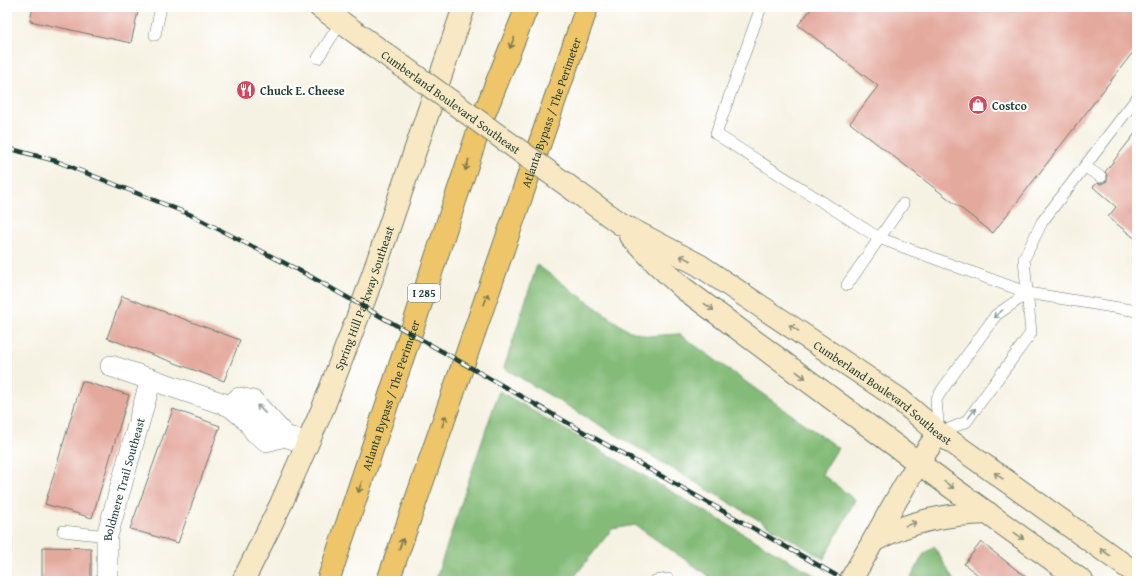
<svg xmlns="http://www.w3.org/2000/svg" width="1144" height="588" font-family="'Gentium Book Plus',serif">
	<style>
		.forest { fill: #84bb78; stroke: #527c56 }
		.building { fill: #e4a99d }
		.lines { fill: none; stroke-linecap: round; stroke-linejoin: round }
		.lane-casing { stroke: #6a7c71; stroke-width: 12 }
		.street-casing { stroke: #6a7c71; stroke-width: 22 }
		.secondary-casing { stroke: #6a7c71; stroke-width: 24 }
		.highway-casing { stroke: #6a7c71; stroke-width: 24 }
		.lane { stroke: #fff; stroke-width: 11 }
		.street { stroke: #fff; stroke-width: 21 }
		.secondary { stroke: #f8e8c3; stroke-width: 22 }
		.highway { stroke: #eec569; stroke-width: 22 }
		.rail-casing { stroke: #1f3d34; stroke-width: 4.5 }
		.rail { stroke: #fff; stroke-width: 3; stroke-dasharray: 9; stroke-linecap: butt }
		.secondary-bridge-casing { stroke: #6a7c71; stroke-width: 24; stroke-linecap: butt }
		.secondary-bridge { stroke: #f8e8c3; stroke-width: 22 }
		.oneway { stroke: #7c7a4c }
		.oneway2 { stroke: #8c927c }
		.oneway3 { stroke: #8f9e9a }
		.labels { text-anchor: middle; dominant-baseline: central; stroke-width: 4; stroke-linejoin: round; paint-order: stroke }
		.shield { fill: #fff; stroke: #627771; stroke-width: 1 }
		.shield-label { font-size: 11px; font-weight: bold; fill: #1f3d34 }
		.poi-label { font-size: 12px; font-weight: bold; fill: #1f3d34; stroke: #fff; text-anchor: start }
		.street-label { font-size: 12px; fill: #1f3d34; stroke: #fff }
	</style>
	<rect width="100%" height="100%" fill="#fff"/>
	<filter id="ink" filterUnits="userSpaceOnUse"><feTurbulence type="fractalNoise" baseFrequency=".025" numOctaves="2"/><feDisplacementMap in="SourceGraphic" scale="8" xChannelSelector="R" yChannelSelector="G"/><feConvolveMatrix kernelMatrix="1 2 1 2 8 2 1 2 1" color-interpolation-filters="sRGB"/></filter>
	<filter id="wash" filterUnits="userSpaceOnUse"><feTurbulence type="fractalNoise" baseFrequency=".012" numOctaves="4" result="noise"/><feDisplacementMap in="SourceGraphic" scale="16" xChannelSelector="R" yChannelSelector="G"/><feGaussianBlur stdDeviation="0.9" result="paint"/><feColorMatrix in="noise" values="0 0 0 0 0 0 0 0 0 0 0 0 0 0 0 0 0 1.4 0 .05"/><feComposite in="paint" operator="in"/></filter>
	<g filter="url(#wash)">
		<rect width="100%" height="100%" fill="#f6f2e3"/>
		<g class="forest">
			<polygon points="537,265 627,330 648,336 679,334 838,448 822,474 855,500 824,559 504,368"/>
			<polygon points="499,391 816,576 813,581 716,581 635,525 612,529 571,581 435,581"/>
			<polygon points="934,546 954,581 909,581 923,555"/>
		</g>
		<g id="blocks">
			<g class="building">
				<polygon points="33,7 139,7 131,43 30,21"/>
				<polygon points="813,7 1137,7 1137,47 993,233 850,123 878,86 798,25"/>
				<polygon points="1137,131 1137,240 1108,217 1116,207 1093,187 1097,183 1101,184 1107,181 1108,177 1105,172"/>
				<polygon points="122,296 240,340 224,381 107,338"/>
				<polygon points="82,381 129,395 92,518 45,504"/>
				<polygon points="173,409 220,426 178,543 130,529"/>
				<polygon points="981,542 1031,581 986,581 964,564"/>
				<polygon points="42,547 91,548 91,581 42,581"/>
			</g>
		</g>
	</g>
	<g filter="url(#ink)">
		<use href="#blocks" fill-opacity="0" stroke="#6a7c71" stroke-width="1"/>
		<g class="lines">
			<g class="lane-casing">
				<g id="lane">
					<polyline points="761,7 716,134 879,238 1028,293 1137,311"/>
					<polyline points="155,35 161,7"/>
					<polyline points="318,58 341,22"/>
					<polyline points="1085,167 1101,177"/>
					<polyline points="847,285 903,204"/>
					<polyline points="1028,293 996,315 942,390 936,400 939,433 966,422 1031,333 1024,259 1042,222 1137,98"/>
					<polyline points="63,531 107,536"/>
					<polyline points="655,581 668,579"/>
				</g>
			</g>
			<g class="street-casing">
				<g id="street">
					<polyline points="111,366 230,406 247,420 255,432 267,441 285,436"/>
					<polyline points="230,406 239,398 253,401 285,436 297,440"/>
					<path id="s1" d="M107 581V536L151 379"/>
				</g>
			</g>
			<g class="secondary-casing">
				<g id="secondary">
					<polyline points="320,7 384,53"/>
					<path id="s2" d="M621 224 699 265 899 399 939 433 1137 574"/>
					<polyline points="631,236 657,264 683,288 947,484 1082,581"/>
					<path d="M875 540C911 521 947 514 988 513"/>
					<path id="s3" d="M243 581 281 504 323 408 366 295 464 7"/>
					<path d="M850 581C880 532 905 479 939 433"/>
				</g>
			</g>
			<g class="highway-casing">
				<g id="highway">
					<path id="s4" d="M328 581 483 117 527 7"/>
					<path id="s5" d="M388 581 587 7"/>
				</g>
			</g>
			<use href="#lane" class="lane"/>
			<use href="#street" class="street"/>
			<use href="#secondary" class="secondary"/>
			<use href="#highway" class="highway"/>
			<g class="rail-casing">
				<polyline id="rail" points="7,148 56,161 189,214 306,274 846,581"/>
			</g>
			<use href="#rail" class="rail"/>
			<g class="secondary-bridge-casing">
				<g id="secondary-bridge">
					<path id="s6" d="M384 53 621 224"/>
				</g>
			</g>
			<use href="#secondary-bridge" class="secondary-bridge"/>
		</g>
		<defs><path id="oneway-shaft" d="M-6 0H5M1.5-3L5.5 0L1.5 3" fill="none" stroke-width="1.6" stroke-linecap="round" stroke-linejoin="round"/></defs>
		<g class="oneway">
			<use href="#oneway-shaft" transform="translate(512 43) rotate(112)"/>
			<use href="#oneway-shaft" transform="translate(467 165) rotate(108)"/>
			<use href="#oneway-shaft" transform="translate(486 299) rotate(-71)"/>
			<use href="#oneway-shaft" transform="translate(444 421) rotate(-71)"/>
			<use href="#oneway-shaft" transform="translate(360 487) rotate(108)"/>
			<use href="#oneway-shaft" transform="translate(401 544) rotate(-71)"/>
		</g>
		<g class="oneway2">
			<use href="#oneway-shaft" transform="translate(685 258) rotate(-152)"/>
			<use href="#oneway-shaft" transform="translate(709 307) rotate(36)"/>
			<use href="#oneway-shaft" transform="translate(794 328) rotate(-146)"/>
			<use href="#oneway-shaft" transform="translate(801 375) rotate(37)"/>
			<use href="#oneway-shaft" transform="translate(999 476) rotate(-144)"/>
			<use href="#oneway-shaft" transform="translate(949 485) rotate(36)"/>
			<use href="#oneway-shaft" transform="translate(911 524) rotate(-18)"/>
			<use href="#oneway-shaft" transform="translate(1019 536) rotate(36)"/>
			<use href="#oneway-shaft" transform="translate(1105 552) rotate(-144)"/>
		</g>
		<g class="oneway3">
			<use href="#oneway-shaft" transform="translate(998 314) rotate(140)"/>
			<use href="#oneway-shaft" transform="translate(261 409) rotate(-136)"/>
			<use href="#oneway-shaft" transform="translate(972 413) rotate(-54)"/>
		</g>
	</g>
	<defs>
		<g id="restaurant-disc" transform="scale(1)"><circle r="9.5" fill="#d1495b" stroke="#fff"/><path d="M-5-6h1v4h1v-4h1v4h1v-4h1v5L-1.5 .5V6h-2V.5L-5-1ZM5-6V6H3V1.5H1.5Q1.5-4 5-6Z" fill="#fff"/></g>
		<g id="shop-disc" transform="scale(1)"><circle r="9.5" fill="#d1495b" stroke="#fff"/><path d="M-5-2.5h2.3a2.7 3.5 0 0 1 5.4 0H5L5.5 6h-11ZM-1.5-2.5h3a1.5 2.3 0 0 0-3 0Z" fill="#fff"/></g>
	</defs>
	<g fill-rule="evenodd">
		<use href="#restaurant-disc" x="246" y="90"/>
		<use href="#shop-disc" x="978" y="105"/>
	</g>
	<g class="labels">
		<rect class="shield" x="408" y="284" width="32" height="18" rx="3"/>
		<g class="shield-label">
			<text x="424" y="293">I 285</text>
		</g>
		<g class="poi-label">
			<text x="260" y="90">Chuck E. Cheese</text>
			<text x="992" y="105">Costco</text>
		</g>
		<g class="street-label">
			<text stroke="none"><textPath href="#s6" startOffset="83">Cumberland Boulevard Southeast</textPath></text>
			<text stroke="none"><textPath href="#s5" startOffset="496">Atlanta Bypass / The Perimeter</textPath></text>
			<text stroke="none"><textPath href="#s3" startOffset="308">Spring Hill Parkway Southeast</textPath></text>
			<text stroke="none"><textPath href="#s2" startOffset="312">Cumberland Boulevard Southeast</textPath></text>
			<text stroke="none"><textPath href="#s4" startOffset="196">Atlanta Bypass / The Perimeter</textPath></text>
			<text stroke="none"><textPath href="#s1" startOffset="104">Boldmere Trail Southeast</textPath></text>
		</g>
	</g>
	<rect width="1144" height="588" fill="none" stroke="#fff" stroke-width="24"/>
</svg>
